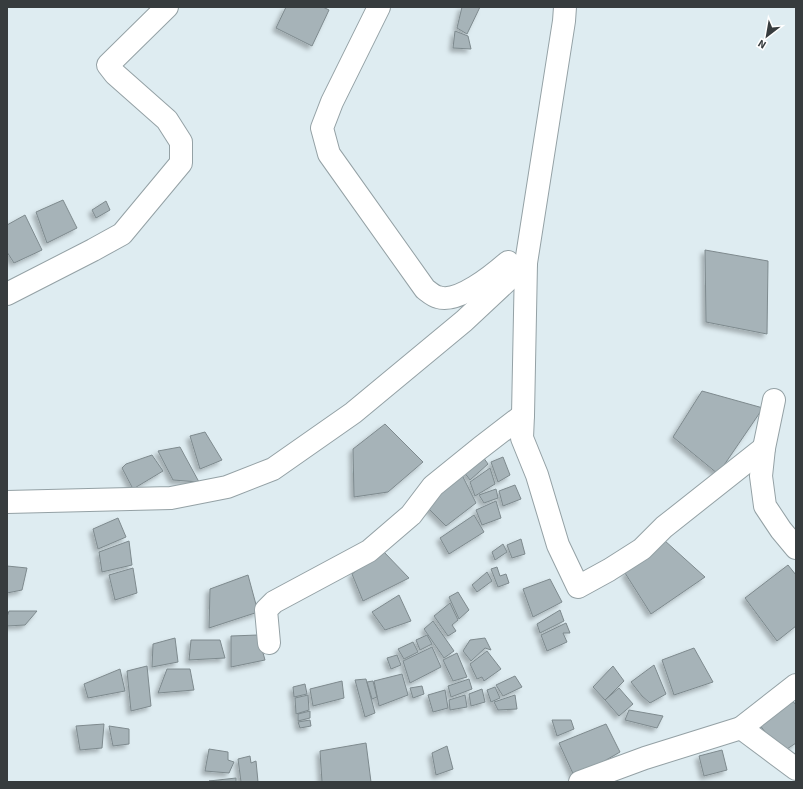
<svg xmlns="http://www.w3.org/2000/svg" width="803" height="789" font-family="'Source Sans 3',sans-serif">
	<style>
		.building { fill: #a6b3b8; stroke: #7e8a8e; filter: url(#shadow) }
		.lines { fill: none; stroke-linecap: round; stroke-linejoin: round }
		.minor-casing { stroke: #94a1a5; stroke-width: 24 }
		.minor { stroke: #fff; stroke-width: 22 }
	</style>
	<defs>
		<filter id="shadow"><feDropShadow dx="-3.5" dy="3.5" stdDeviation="2" flood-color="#0004"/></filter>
	</defs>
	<rect width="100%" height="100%" fill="#deecf1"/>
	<g class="building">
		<polygon points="286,7 323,7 329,10 312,46 276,28"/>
		<polygon points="462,7 480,7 467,34 457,28"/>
		<polygon points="455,31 468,36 471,49 453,48"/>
		<polygon points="63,200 77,228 47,243 36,212"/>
		<polygon points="106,201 110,210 96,218 92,210"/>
		<polygon points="25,215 42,250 14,263 7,252 7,225"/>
		<polygon points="705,250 768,261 767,334 706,322"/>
		<polygon points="702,391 763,408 718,474 673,437"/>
		<polygon points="385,424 423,462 388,492 354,497 353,449"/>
		<polygon points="205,432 222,460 200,469 190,436"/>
		<polygon points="180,447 199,482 173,480 158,451"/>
		<polygon points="152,455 163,471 133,489 122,468 126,464"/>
		<polygon points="483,457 488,464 470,480 464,472"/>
		<polygon points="503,457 510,475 498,482 491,462"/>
		<polygon points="490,468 495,484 475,496 470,482"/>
		<polygon points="460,471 476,503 446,526 425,505"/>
		<polygon points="515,485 521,499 503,506 499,491"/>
		<polygon points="496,489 498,498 484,503 479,495"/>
		<polygon points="496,501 501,518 482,525 476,510"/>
		<polygon points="474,515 484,532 449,554 440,538"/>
		<polygon points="118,518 126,537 98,549 93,529"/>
		<polygon points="521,539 525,554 512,558 507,545"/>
		<polygon points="664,540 705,577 651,614 625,573"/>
		<polygon points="129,541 132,565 102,572 99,552"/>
		<polygon points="503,544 507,552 495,560 492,552"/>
		<polygon points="383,551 409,578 363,601 352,574"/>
		<polygon points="788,565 796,575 796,626 777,641 745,598"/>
		<polygon points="7,566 27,568 22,590 7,593"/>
		<polygon points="497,567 500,576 506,574 509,583 498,587 491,569"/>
		<polygon points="133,568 137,593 115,600 109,575"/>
		<polygon points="487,572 492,581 477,592 472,585"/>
		<polygon points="248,575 258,612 209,628 210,589"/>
		<polygon points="550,579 562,602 533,617 523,589"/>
		<polygon points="458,592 469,610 459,619 449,597"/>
		<polygon points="399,595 411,621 385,630 372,612"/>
		<polygon points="450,603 458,620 452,625 456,631 448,636 434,616"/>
		<polygon points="560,610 564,621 540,633 537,624"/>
		<polygon points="9,611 37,611 25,625 7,626 7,617"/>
		<polygon points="433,621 454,651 444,658 424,629"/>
		<polygon points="566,623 570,633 563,633 567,642 547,651 541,635"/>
		<polygon points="258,635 265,660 231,667 231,636"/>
		<polygon points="427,635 432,644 420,650 416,640"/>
		<polygon points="175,638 178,662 152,667 153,644"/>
		<polygon points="485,638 491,650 485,648 471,661 463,651 470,640"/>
		<polygon points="191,640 220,640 225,658 189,660"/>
		<polygon points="413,642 418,652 404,659 398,649"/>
		<polygon points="432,647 441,667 410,683 403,661"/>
		<polygon points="694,648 713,682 674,695 662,660"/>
		<polygon points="487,651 501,669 484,681 482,677 477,679 470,664"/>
		<polygon points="457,653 467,677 453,681 443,660"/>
		<polygon points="397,655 401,665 391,669 387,658"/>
		<polygon points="654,665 666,694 650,703 642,696 631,682"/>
		<polygon points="147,666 151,706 131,711 127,671"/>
		<polygon points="613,666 624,681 605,700 593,687"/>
		<polygon points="120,669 125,691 88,698 84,684"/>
		<polygon points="167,669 190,669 194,690 158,693"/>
		<polygon points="402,674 408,695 379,706 374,681"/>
		<polygon points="515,676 522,687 503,696 496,685"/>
		<polygon points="366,679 375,713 365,717 355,680"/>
		<polygon points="469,679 472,689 451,697 448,686"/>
		<polygon points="342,681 344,698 313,706 310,689"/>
		<polygon points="373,681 377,697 372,699 367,682"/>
		<polygon points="305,684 307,694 294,697 293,687"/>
		<polygon points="422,686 424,694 413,698 410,688"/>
		<polygon points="495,687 500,698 491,702 487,690"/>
		<polygon points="619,688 633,704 619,716 605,700"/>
		<polygon points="482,689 485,702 471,706 469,694"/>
		<polygon points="445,690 448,708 433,712 428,695"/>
		<polygon points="308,695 309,710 296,714 295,698"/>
		<polygon points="465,695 467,707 450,710 449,700"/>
		<polygon points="515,695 517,709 498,710 494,702"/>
		<polygon points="792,700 796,705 796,743 781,753 759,724"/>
		<polygon points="629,710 663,716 657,728 625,720"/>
		<polygon points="310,711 310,718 298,721 298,714"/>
		<polygon points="310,720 311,726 300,728 298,722"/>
		<polygon points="552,720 571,720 574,729 557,736"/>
		<polygon points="104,724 102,748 80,750 76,726"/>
		<polygon points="606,724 620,752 575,778 559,743"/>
		<polygon points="109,726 129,729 129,744 113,746"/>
		<polygon points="366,743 371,782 322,782 320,751"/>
		<polygon points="447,746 453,769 436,775 432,753"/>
		<polygon points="209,749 228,752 228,760 234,762 229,773 205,771"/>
		<polygon points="722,750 727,770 704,776 699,756"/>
		<polygon points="250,756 251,763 256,761 258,782 241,782 238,759"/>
		<polygon points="236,778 236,782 209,781"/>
	</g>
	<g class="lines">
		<g class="minor-casing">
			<g id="minor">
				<path d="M379 7 332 102 322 128 329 154 425 289C429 292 433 296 438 297 458 304 493 275 508 262"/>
				<polyline points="565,7 564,21 526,263 523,415 522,438 537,475 558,545 578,587 609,570 642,549 664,527 764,448"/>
				<polyline points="7,294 93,250 122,234 181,163 181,142 167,120 115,74 108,65 167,7"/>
				<polyline points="774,400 764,448 761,476 765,506 781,530 796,548"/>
				<polyline points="7,502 171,498 227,487 273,469 353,413 464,321 526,263"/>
				<polyline points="269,643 266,610 274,602 369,551 411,515 433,486 480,448 523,415"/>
				<polyline points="741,728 796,769"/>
				<polyline points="580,782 645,758 741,728 796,685"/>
			</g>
		</g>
		<use href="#minor" class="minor"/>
	</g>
	<rect width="803" height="789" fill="none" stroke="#373c3e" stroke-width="16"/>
	<g transform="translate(767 36) rotate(211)" stroke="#ffffff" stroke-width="3" paint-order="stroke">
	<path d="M0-3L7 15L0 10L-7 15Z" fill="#373c3e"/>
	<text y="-6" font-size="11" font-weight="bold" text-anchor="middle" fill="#373c3e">N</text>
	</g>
</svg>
